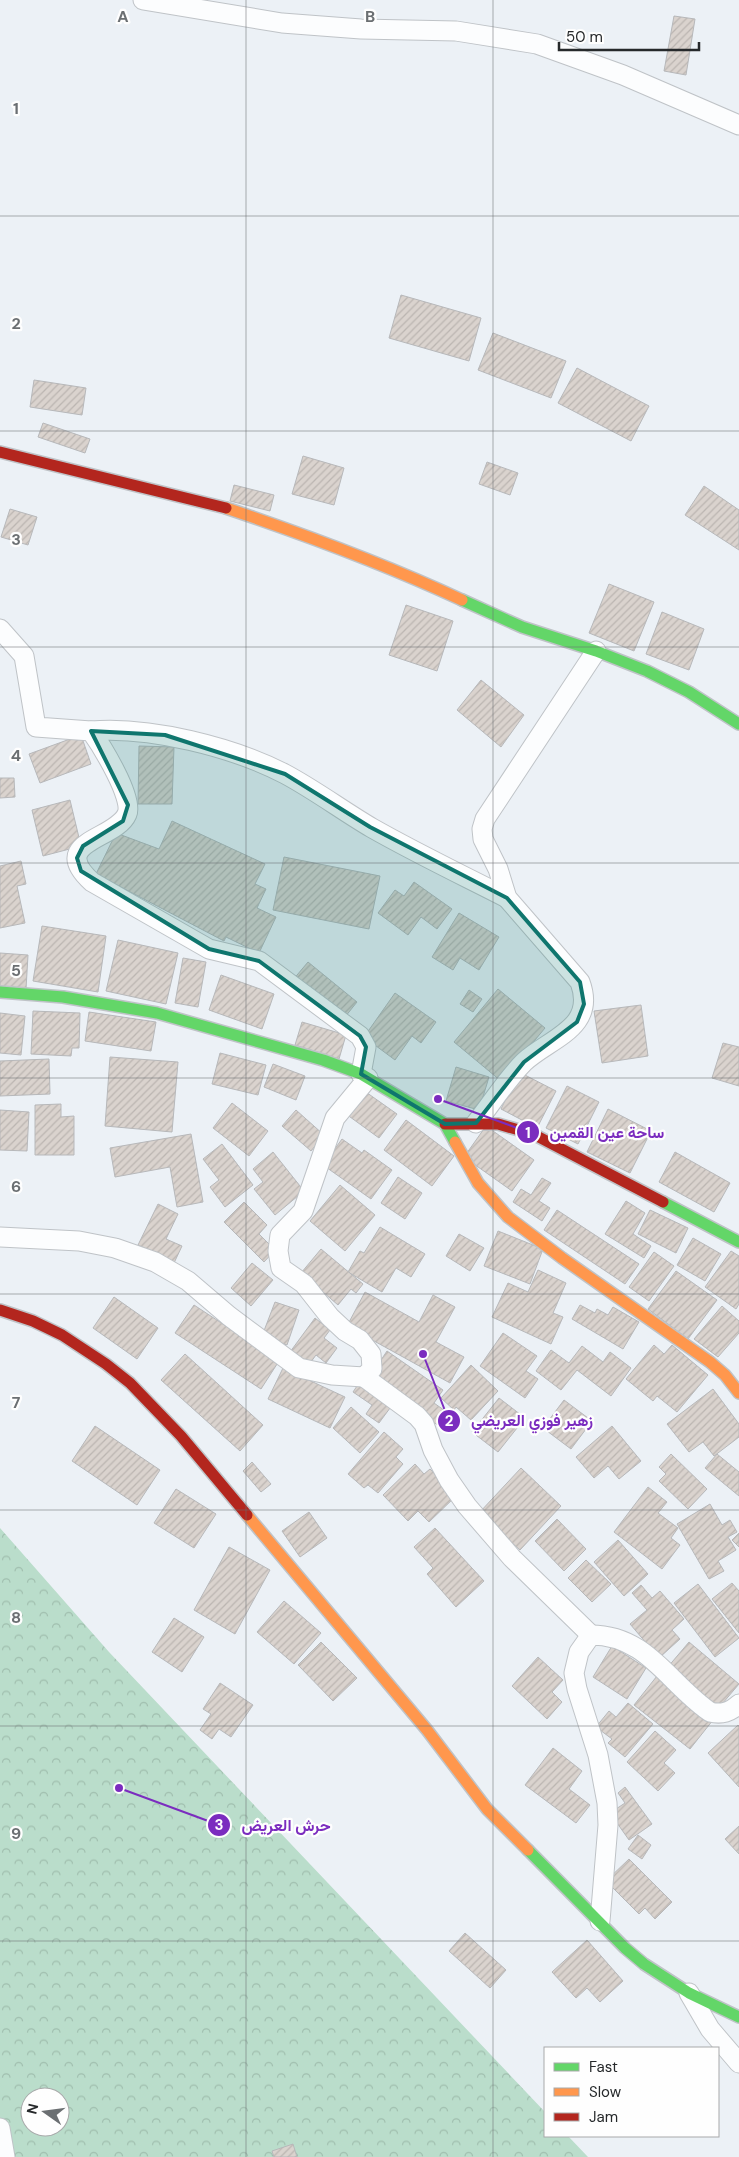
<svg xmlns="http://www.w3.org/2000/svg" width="739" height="2157" font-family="'DM Sans',Vazirmatn,sans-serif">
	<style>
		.forest { fill: url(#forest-crowns); fill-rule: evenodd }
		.building { fill: url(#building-hatch); stroke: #b7b8ba }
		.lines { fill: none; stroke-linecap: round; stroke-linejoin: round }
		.street-casing { stroke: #bfc3c7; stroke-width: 21 }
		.fast-casing { stroke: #bfc3c7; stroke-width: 14 }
		.slow-casing { stroke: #bfc3c7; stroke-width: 14 }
		.jam-casing { stroke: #bfc3c7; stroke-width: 14 }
		.street { stroke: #fcfdfe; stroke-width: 19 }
		.fast { stroke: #63d668; stroke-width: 11 }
		.slow { stroke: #ff974d; stroke-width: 11 }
		.jam { stroke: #b3261e; stroke-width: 11 }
		.marked { fill: #0f766e; fill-opacity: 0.2; stroke: #0f766e; stroke-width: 4; stroke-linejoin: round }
		.grid { fill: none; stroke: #6b6f72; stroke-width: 1; stroke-opacity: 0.55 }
		.grid-label { font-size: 16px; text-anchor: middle; font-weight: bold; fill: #6b6f72; stroke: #fefefe; stroke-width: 4.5; stroke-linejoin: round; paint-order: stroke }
		.leader { fill: none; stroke: #7b2cbf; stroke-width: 2 }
		.callout-dot { fill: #7b2cbf; stroke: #fefefe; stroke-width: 2 }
		.mark-label { font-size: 15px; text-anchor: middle; font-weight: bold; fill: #fff }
		.callout-label { font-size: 16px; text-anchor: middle; font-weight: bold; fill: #7b2cbf; stroke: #fefefe; stroke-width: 4.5; stroke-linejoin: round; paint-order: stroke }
	</style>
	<defs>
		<pattern id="forest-crowns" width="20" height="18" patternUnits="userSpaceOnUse" patternTransform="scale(1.25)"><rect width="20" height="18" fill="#baddcb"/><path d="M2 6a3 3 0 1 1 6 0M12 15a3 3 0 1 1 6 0" fill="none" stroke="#a0beae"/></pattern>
		<pattern id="building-hatch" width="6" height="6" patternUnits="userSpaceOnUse" patternTransform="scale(1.25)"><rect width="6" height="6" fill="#dad3ce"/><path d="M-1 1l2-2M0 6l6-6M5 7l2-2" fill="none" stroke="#bbb5b1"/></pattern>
	</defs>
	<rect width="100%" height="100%" fill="#ecf1f6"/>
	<path class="forest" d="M0 1528 109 1652 545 2112V2136H568L588 2157H0ZM30 2097H60V2127H30Z"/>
	<g class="building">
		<polygon points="674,16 695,19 686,75 664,71"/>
		<polygon points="401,295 481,318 469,361 389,338"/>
		<polygon points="493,333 566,361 551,398 478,370"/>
		<polygon points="577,368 649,406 631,441 558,403"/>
		<polygon points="34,380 86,388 82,415 30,407"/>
		<polygon points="43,423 90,439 85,453 38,437"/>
		<polygon points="303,456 344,468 334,505 292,494"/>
		<polygon points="487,462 518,473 510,495 479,484"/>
		<polygon points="234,485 274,495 270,511 230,501"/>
		<polygon points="704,486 739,510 739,550 685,515"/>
		<polygon points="10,509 37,517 28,545 1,537"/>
		<polygon points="609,584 654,602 634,651 589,633"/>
		<polygon points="406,605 453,621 437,671 389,655"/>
		<polygon points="662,612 704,629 689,670 646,654"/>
		<polygon points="481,680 524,715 501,747 457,710"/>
		<polygon points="81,735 91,764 40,783 29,754"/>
		<polygon points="139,746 174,747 172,804 138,804"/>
		<polygon points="0,778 14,778 15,797 0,798"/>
		<polygon points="70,800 81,846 43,856 32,810"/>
		<polygon points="172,821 265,864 255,884 266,889 257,908 276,917 259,953 226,937 224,941 96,874 116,833 159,849"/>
		<polygon points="284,857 380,876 369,929 273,910"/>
		<polygon points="21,861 26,884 17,886 25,923 0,928 0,866"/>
		<polygon points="414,882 452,909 437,929 421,917 408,935 378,913 395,890 404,896"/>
		<polygon points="459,913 499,937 479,970 460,958 453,970 432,957"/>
		<polygon points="42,926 106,936 98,992 33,981"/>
		<polygon points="118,940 178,953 166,1004 106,991"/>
		<polygon points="0,953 28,955 26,989 0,987"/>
		<polygon points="183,958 206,962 198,1007 175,1003"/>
		<polygon points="308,962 357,1002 341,1022 292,981"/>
		<polygon points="221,975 274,994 262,1029 209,1010"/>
		<polygon points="498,989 545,1028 501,1081 454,1042"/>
		<polygon points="469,990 482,999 473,1012 460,1004"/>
		<polygon points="395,993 436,1022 421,1043 412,1036 395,1060 364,1037"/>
		<polygon points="641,1005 648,1056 602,1063 594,1011"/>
		<polygon points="33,1011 80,1013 79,1048 72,1048 71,1056 31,1054"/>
		<polygon points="89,1012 156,1022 151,1051 85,1041"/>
		<polygon points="0,1013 25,1016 21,1055 0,1053"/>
		<polygon points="302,1022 346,1035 339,1059 295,1045"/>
		<polygon points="723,1043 739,1047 739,1086 712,1078"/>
		<polygon points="220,1053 266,1065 258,1095 212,1084"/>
		<polygon points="110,1057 178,1062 172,1132 105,1126"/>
		<polygon points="49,1059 50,1094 0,1096 0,1061"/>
		<polygon points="273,1064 305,1076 296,1100 264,1087"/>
		<polygon points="456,1067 489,1077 479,1110 446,1101"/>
		<polygon points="519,1072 556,1091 537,1128 501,1109"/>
		<polygon points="567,1086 599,1102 578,1144 546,1128"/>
		<polygon points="363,1090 397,1114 379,1138 346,1114"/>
		<polygon points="232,1103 268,1131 249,1156 213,1128"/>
		<polygon points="61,1104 61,1117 74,1116 74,1155 35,1155 35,1105"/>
		<polygon points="608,1109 651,1131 630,1173 587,1152"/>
		<polygon points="0,1110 29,1112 27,1151 0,1150"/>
		<polygon points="296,1110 324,1135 311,1151 282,1126"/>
		<polygon points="406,1120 454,1156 432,1186 384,1150"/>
		<polygon points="486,1126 534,1160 512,1191 464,1157"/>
		<polygon points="191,1134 203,1202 177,1207 170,1167 115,1177 110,1148"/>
		<polygon points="342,1139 362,1153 364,1150 392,1170 371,1199 323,1165"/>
		<polygon points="222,1144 253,1185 225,1207 210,1187 219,1180 203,1159"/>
		<polygon points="273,1152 304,1191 275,1215 254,1189 263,1182 253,1169"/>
		<polygon points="675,1152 730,1183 714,1212 659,1182"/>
		<polygon points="398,1177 422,1193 405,1219 381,1203"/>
		<polygon points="542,1178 551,1183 539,1201 550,1208 542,1221 513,1202 521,1189 531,1195"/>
		<polygon points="340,1185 375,1215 345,1251 310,1221"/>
		<polygon points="626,1201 645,1213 633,1234 651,1246 644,1258 605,1234"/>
		<polygon points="244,1202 267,1225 259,1234 275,1250 264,1262 224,1222"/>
		<polygon points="158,1204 178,1214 166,1239 182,1246 174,1263 138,1245"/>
		<polygon points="557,1210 639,1264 625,1284 544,1230"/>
		<polygon points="650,1210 688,1228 676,1253 638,1234"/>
		<polygon points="380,1227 425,1254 411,1277 396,1268 382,1292 348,1272 360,1251 364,1253"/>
		<polygon points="498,1231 543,1249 530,1284 484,1266"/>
		<polygon points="459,1234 484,1248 470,1271 446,1256"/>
		<polygon points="693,1238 721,1254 705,1281 677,1265"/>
		<polygon points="321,1249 363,1284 356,1293 351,1289 338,1305 301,1273"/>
		<polygon points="731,1251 739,1256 739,1304 736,1309 705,1287"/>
		<polygon points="654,1252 674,1266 649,1301 629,1287"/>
		<polygon points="252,1263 273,1280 251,1306 231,1288"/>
		<polygon points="538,1270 566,1283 553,1313 563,1317 551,1344 492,1317 508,1283 528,1292"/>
		<polygon points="676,1271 717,1300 688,1339 648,1309"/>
		<polygon points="365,1292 419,1322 433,1295 455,1307 436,1342 464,1357 450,1383 347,1326"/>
		<polygon points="114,1297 158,1328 137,1359 93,1328"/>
		<polygon points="275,1302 299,1310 287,1345 262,1336"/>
		<polygon points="194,1305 279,1361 261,1389 175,1333"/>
		<polygon points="580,1305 595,1313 597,1309 608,1315 613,1307 639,1322 623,1349 572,1319"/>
		<polygon points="722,1306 739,1321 739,1333 718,1357 694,1339"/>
		<polygon points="315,1318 330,1330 324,1338 337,1348 326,1363 316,1355 308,1366 290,1352"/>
		<polygon points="503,1333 537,1356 526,1371 538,1379 525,1398 480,1366"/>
		<polygon points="654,1345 664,1354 672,1345 708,1375 677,1412 657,1396 653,1401 626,1379"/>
		<polygon points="582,1346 603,1362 610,1352 631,1368 611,1396 577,1370 561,1390 536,1371 551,1350 569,1363"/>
		<polygon points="387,1351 443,1390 434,1403 448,1413 439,1426 369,1378"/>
		<polygon points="185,1354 263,1425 240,1451 161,1380"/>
		<polygon points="471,1365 498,1391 471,1420 456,1407 454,1410 441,1398"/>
		<polygon points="283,1368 345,1397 330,1428 268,1399"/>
		<polygon points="361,1380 393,1404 379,1423 366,1414 372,1405 353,1392"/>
		<polygon points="713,1389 739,1424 739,1437 714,1456 703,1442 689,1452 667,1424"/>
		<polygon points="499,1398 525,1418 498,1452 472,1432"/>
		<polygon points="564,1400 592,1421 571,1449 543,1428"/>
		<polygon points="351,1407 379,1432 360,1453 333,1428"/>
		<polygon points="95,1426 160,1470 137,1505 72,1461"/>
		<polygon points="612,1426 641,1461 619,1479 608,1466 594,1478 576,1457"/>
		<polygon points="384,1432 403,1449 396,1457 403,1464 378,1493 368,1485 364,1488 348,1474"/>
		<polygon points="671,1454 707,1489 688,1509 659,1481 666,1474 659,1467"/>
		<polygon points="717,1454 739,1472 739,1496 705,1468"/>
		<polygon points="252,1462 271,1484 261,1492 243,1471"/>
		<polygon points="415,1464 424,1474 430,1469 456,1496 429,1522 418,1511 408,1521 383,1495"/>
		<polygon points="521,1468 561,1506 520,1550 479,1513"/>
		<polygon points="648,1487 667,1502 658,1513 678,1528 671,1538 680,1545 662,1569 614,1532"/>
		<polygon points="176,1489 216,1514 194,1548 154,1523"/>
		<polygon points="710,1504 722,1525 730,1520 737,1532 728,1537 736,1550 718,1561 724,1571 709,1579 677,1524"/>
		<polygon points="309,1512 327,1538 300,1557 282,1531"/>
		<polygon points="557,1519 586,1549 564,1571 535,1541"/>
		<polygon points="435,1528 484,1581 456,1607 427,1574 433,1568 414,1547"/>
		<polygon points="739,1533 739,1547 732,1540"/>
		<polygon points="618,1540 648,1574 624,1596 594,1562"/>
		<polygon points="229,1547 270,1570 235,1634 194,1610"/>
		<polygon points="586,1560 611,1584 592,1602 568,1578"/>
		<polygon points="732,1583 739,1591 739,1633 712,1599"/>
		<polygon points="698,1584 739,1638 715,1657 674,1603"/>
		<polygon points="641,1585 652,1598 660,1591 684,1619 672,1630 680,1639 659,1658 630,1624 647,1610 632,1593"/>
		<polygon points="284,1601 321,1633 294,1664 257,1632"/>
		<polygon points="174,1618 204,1637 182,1672 152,1652"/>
		<polygon points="321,1642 357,1678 333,1701 298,1665"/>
		<polygon points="689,1642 739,1684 717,1710 667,1668"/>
		<polygon points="612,1646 646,1668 627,1699 593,1677"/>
		<polygon points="538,1657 563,1680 552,1692 562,1702 547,1719 512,1686"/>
		<polygon points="657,1676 713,1720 690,1749 634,1705"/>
		<polygon points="220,1683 253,1705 231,1737 219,1729 212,1739 200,1730 211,1714 203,1709"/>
		<polygon points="628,1703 653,1724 625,1757 608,1743 612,1739 596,1727 609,1711 616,1717"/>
		<polygon points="738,1725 739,1726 739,1787 708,1753"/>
		<polygon points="655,1731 676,1750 664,1763 675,1773 658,1791 627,1762"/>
		<polygon points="553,1748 582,1771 569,1789 590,1805 576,1823 525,1785"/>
		<polygon points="625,1787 652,1824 629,1840 610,1813 625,1803 618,1793"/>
		<polygon points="739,1826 739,1854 725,1839"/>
		<polygon points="638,1835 651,1845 642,1859 628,1849"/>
		<polygon points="629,1859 672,1902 655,1919 645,1908 639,1914 606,1881"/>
		<polygon points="465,1933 506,1970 490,1988 449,1951"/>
		<polygon points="587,1940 623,1981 600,2002 587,1988 576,1998 552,1972"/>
		<polygon points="293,2144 297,2157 274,2157 272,2151"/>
	</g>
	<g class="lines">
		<g class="street-casing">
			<g id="street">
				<polyline points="143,0 282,23 361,29 456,31 537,44 623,75 739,125"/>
				<path d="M0 629 24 656 36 727 91 731C101 745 134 798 127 814 116 840 47 841 92 882L209 949 259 961 360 1036 366 1047 361 1074"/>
				<path d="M91 731C149 726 233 747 285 774 315 790 343 811 372 828 416 853 462 875 507 898"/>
				<polyline points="368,1078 335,1118 303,1211 280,1235 278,1251 281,1268 304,1284 330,1317 345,1331 360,1340 371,1354 372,1369 364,1377 417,1416 424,1424 433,1450 449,1480 467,1506 512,1558 591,1635"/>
				<path d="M476 1123C492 1103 506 1080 524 1062 550 1038 597 1028 580 982L507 898 498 869 483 839 482 829 485 819 596 651"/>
				<polyline points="0,1237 79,1241 115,1248 155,1262 188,1281 229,1316 299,1368 332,1375 364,1377"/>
				<path d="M600 1921 608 1825 607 1803 598 1755 577 1689 574 1673 579 1652 591 1635C647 1635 668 1683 710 1712 722 1715 730 1712 739 1704"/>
				<polyline points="689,1993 710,2029 739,2063"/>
				<polyline points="0,2128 5,2157"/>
			</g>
		</g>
		<g class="fast-casing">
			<g id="fast">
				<polyline points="462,600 522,627 596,651 647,671 689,692 739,724"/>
				<polyline points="0,992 63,997 157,1013 323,1060 361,1074 445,1124 455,1142"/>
				<polyline points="663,1202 739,1242"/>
				<polyline points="528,1850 625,1948 644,1964 689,1993 739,2017"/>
			</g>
		</g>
		<g class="slow-casing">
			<g id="slow">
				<path d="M226 508C306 535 385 564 462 600"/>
				<polyline points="455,1142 478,1183 508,1217 562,1258 710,1362 725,1375 739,1393"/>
				<polyline points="247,1515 427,1730 487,1809 528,1850"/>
			</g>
		</g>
		<g class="jam-casing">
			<g id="jam">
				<polyline points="0,452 226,508"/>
				<polyline points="445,1124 498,1124 533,1134 663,1202"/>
				<polyline points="0,1310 33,1321 62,1335 106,1364 130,1383 181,1436 247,1515"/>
			</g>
		</g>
		<use href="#street" class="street"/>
		<use href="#fast" class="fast"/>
		<use href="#slow" class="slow"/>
		<use href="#jam" class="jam"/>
	</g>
	<path class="marked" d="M91 731 165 735 285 774 370 827 507 898 580 982 584 1004 577 1022 524 1062 476 1123 445 1124 361 1074 366 1047 360 1036 259 961 209 949 81 871 77 858 83 846 123 821 128 805Z"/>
	<path class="grid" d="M246 0V2157M493 0V2157M0 216H739M0 431H739M0 647H739M0 863H739M0 1078H739M0 1294H739M0 1510H739M0 1726H739M0 1941H739"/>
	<g class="grid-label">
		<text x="123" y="22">A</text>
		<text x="370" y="22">B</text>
		<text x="16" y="114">1</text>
		<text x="16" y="329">2</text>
		<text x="16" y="545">3</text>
		<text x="16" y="761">4</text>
		<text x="16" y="976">5</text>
		<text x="16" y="1192">6</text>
		<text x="16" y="1408">7</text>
		<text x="16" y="1623">8</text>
		<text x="16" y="1839">9</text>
	</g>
	<path class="leader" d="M438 1099L528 1132M423 1354L449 1421M119 1788L219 1825"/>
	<g class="callout-dot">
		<circle cx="438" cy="1099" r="5"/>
		<circle cx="423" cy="1354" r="5"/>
		<circle cx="119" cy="1788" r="5"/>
		<circle cx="528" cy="1132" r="12"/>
		<circle cx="449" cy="1421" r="12"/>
		<circle cx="219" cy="1825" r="12"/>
	</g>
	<g class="mark-label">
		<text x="528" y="1138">1</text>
		<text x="449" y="1426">2</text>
		<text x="219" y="1830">3</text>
	</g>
	<g class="callout-label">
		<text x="607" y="1138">ساحة عين القمين</text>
		<text x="532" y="1426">زهير فوزي العريضي</text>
		<text x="286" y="1831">حرش العريض</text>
	</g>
	<rect x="544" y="2047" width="175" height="90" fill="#fefefe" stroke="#a8a9aa"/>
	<rect x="554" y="2063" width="25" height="8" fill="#63d668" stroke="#a8a9aa"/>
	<text x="589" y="2072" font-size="15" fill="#26292b">Fast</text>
	<rect x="554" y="2088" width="25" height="8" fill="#ff974d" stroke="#a8a9aa"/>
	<text x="589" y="2097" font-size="15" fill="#26292b">Slow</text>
	<rect x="554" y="2113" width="25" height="8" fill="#b3261e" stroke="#a8a9aa"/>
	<text x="589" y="2122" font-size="15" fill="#26292b">Jam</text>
	<g transform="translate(45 2112) rotate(284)"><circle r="24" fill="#fefefe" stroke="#a8a9aa"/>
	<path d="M0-4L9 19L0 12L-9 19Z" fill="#6b6f72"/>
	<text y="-8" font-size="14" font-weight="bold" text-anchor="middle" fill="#26292b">N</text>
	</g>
	<path d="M559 42v8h140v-8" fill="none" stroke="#26292b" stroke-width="2.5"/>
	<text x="566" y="42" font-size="15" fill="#26292b" stroke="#fefefe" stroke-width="4" paint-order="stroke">50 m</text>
</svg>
